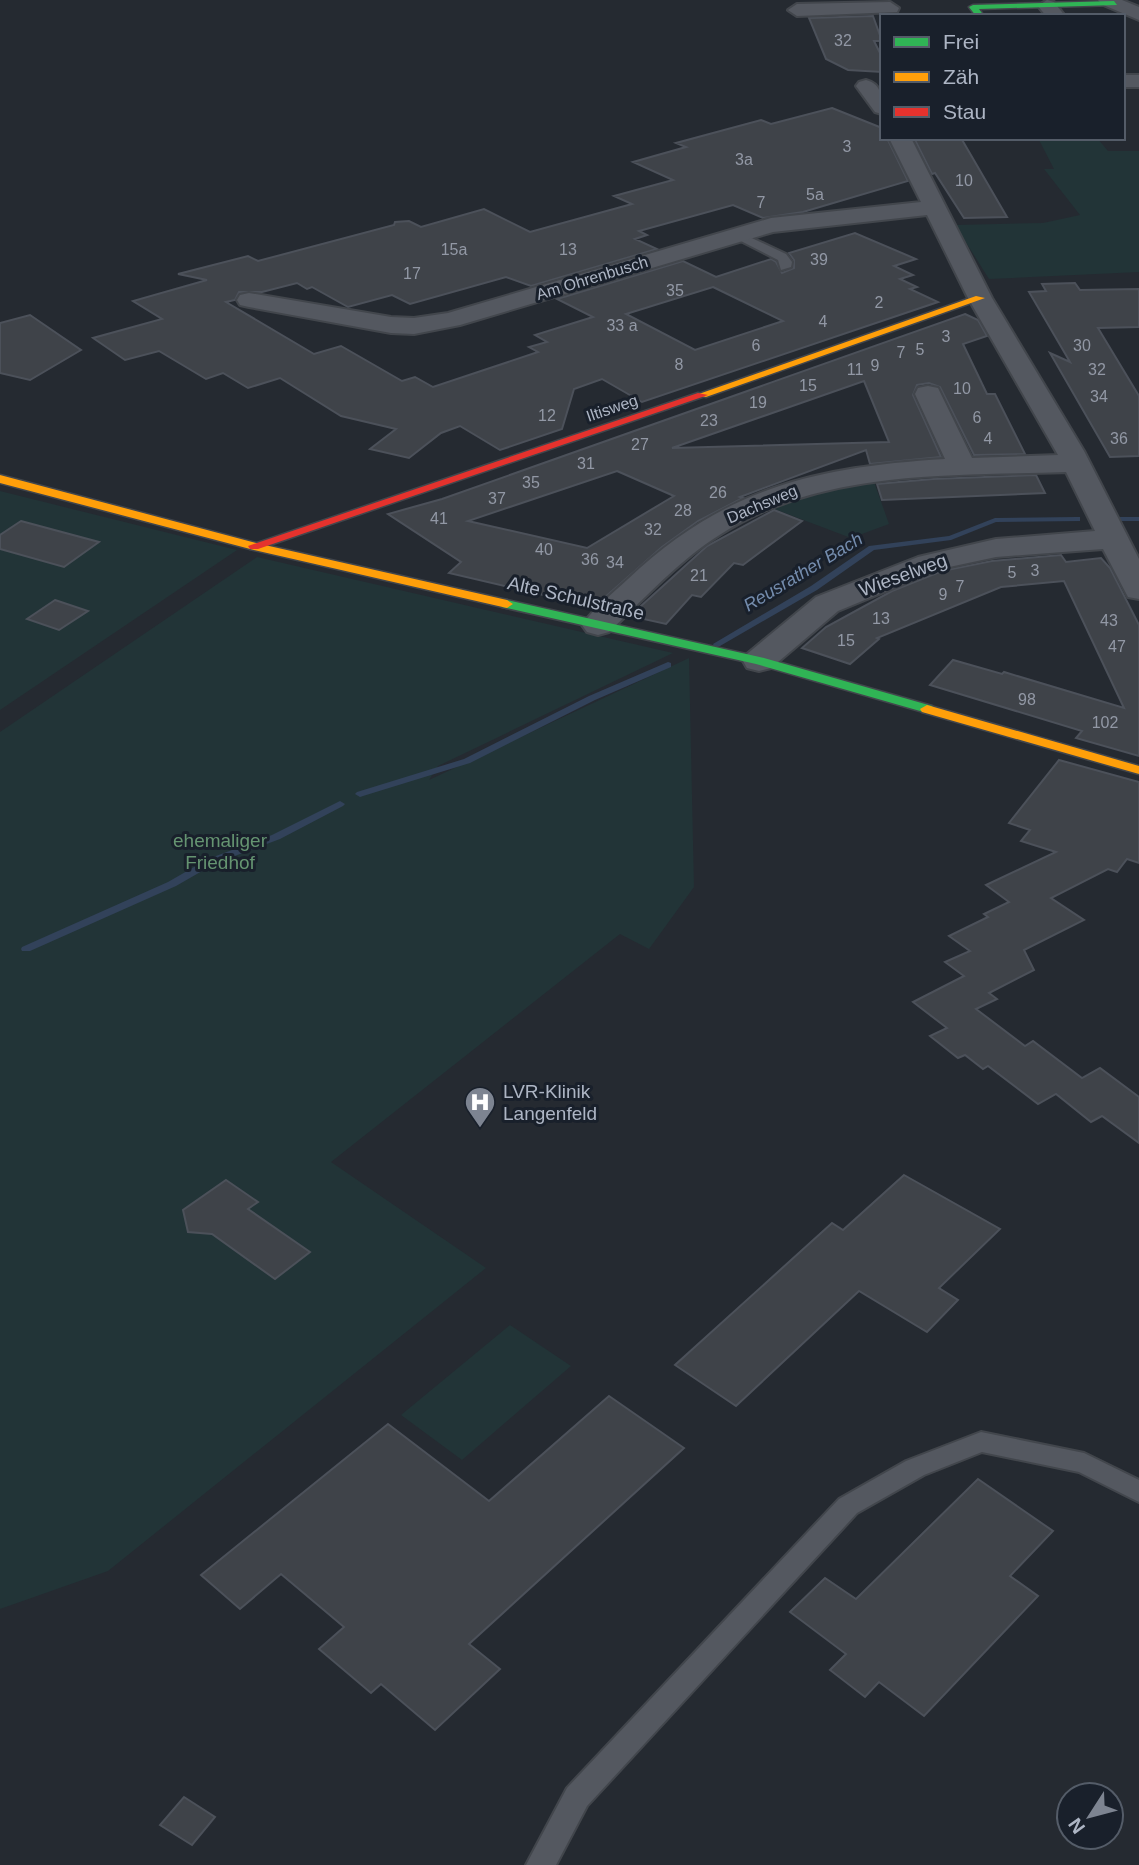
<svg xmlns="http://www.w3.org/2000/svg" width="1139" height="1865" font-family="Arial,sans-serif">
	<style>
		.green { fill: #223437 }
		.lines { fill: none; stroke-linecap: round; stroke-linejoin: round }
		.stream { fill: #32425a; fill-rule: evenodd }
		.building { fill: #3f4349; stroke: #4c515a; stroke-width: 2; fill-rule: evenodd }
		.lane-casing { stroke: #42464c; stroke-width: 4 }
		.street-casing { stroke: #42464c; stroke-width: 4 }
		.fast-casing { stroke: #42464c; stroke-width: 3 }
		.slow-casing { stroke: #42464c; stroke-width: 3 }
		.jam-casing { stroke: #42464c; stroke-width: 3 }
		.lane { fill: #545860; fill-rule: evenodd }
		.street { fill: #545860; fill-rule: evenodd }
		.fast { fill: #30b455; fill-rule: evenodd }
		.slow { fill: #ff9f0a; fill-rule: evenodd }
		.jam { fill: #e5322d; fill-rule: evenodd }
		.labels { text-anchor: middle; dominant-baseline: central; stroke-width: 6; stroke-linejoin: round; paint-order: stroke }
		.number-label { font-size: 16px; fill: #9298a5 }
		.far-street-label { font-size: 16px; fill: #adb5c4; stroke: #19202b }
		.far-water-label { font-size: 18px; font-style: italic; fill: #748cad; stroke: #19202b }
		.street-label { font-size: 19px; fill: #adb5c4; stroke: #19202b }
		.park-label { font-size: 19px; fill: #659471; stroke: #19202b }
		.poi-label { font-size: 19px; fill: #adb5c4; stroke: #19202b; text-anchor: start }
	</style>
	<rect width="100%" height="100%" fill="#252a31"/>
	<g class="green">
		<polygon points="1038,138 1097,138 1108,151 1139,151 1139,272 989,279 955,225 1043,223 1080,215 1044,169 1054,169"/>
		<polygon points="873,479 889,524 851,538 769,507 789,499"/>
		<polygon points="0,491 237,550 0,710"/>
		<polygon points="257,557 673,653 438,766 429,780 689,658 694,887 649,949 620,934 331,1162 486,1268 108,1571 0,1609 0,732"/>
		<polygon points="510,1325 571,1366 462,1460 401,1415"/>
	</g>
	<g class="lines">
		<g class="stream">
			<polygon points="1077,517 1080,517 1080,521 996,522 951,540 874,550 817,590 720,646 714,646 713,644 811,586 869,546 949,536 995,518"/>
			<rect x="1114" y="517" width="25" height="4"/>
			<polygon points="668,662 671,663 671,667 595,700 470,763 363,796 360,797 355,794 357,792 464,759 589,696"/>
			<polygon points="340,801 345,804 343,806 280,839 216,863 176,886 30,951 22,951 21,949 22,947 168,882 208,859 272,835"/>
		</g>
	</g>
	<g class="building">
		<polygon points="873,16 882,41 874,41 882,57 882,72 848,70 826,59 809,18"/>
		<path d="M832 108 882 128V138H887L908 181 803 212 763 218 733 205 639 231 647 235 635 239 657 249 531 286 506 277 410 304 392 295 348 307 312 287 307 289 297 283 262 292H239L235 300 226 302 314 354 341 346 402 381 415 377 433 387 538 352 529 347 547 342 535 335 593 317 557 299 683 261 716 277 771 259 776 262 782 273 794 268V260L789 253 855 233 916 259 894 266 913 275 900 279 917 287 910 289 938 302 642 402 602 379 574 389 562 429 500 450 460 426 441 433 409 458 370 449 396 429 341 416 280 378 248 388 223 373 206 379 159 351 125 360 93 338 162 319 133 301 207 280 178 274 248 256 258 261 394 225 395 222 409 221 421 227 484 209 530 232 632 204 614 196 673 180 633 162 686 147 676 143 761 120 771 124ZM713 287 783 321 695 350 626 314Z"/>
		<polygon points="914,138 961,138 1007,217 964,218 935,173 932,174"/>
		<polygon points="1075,283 1080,290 1139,289 1139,327 1098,328 1139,396 1139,456 1110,457 1050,353 1070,362 1029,292 1046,291 1042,284"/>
		<path d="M965 314 978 320 987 336 963 344 987 394H995L1025 454 974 455 940 387 929 383 917 385 913 395 941 457 870 464 866 450 740 497 743 498 698 521 662 547 594 607 449 573 461 562 388 514 442 499ZM864 381 889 442 672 448ZM617 471 674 496 587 548 468 521Z"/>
		<polygon points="30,315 81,350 30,380 0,373 0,323"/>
		<polygon points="1036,475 1045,493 882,500 877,484 933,479"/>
		<polygon points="774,510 802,521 743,565 734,563 701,597 692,595 666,624 630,616 707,546"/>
		<polygon points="21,521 99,542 64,567 0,549 0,535"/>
		<polygon points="1061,555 1066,562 1101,558 1110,568 1139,625 1139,756 1076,738 1082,731 930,685 953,660 1002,674 1004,672 1124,708 1064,581 1001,587 877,638 879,639 850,664 802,648 826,627 892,591 942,571 992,561"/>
		<polygon points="55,600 88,611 59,630 27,619"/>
		<polygon points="1059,760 1139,782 1139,863 1127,859 1117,872 1108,869 1051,898 1084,920 1024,950 1034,970 989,993 997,999 976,1009 1025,1046 1033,1041 1082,1078 1100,1068 1139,1097 1139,1143 1102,1116 1091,1122 1056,1094 1038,1104 988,1066 983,1069 965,1055 958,1058 930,1036 947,1028 913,1002 964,976 945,962 970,951 949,936 988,917 984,914 1009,902 986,885 1056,852 1021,841 1030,830 1009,823"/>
		<polygon points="904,1175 1000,1229 939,1288 958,1300 927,1332 859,1291 736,1406 675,1365 832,1223 843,1230"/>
		<polygon points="226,1180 258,1202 248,1209 310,1252 275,1279 212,1234 188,1232 183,1210"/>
		<polygon points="609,1396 684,1448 469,1644 500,1669 435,1730 381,1684 371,1693 319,1649 344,1627 281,1574 240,1609 201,1575 388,1424 489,1501"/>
		<polygon points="978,1479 1053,1531 1010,1576 1038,1596 924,1716 879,1682 865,1697 830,1670 846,1654 790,1612 825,1578 856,1599"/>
		<polygon points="184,1797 215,1817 192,1845 160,1825"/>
	</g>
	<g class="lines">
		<g class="lane-casing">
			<g id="lane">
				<polygon points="733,233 741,233 786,254 792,262 791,267 781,270 778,260 733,237"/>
				<polygon points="981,1432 1084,1453 1139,1480 1139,1502 1079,1472 982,1452 924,1475 857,1513 587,1806 556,1865 526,1865 567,1788 839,1499 906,1461"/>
			</g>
		</g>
		<g class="street-casing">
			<g id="street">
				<polygon points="1047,0 1054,2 1065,16 1046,16 1038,6"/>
				<polygon points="1098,0 1122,0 1139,7 1139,20 1101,4"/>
				<polygon points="890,2 899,8 897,12 797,16 788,10 797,4"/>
				<rect x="1123" y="75" width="16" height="12"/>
				<path d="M866 80C883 84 882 100 882 114L875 112 856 86 859 82Z"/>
				<path d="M889 138H911L992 298 1084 451 1139 559V599L1128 597 1103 549 996 557 940 569 838 611 771 668 759 671 747 668 743 661 747 654 816 597 918 557 996 539 1095 531 1066 472C951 476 822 469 721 534 679 560 645 598 609 632L598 635 587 632 582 625C594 608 612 594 627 580 724 488 815 467 945 459L915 394 918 388 928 386 938 388 972 458 1058 455 968 298 927 215 773 232 460 325 414 334 391 333 249 307 240 305 237 300 240 295 249 293 391 317 414 318 448 313 771 218 921 202Z"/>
			</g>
		</g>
		<g class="fast-casing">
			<g id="fast">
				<polygon points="1114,1 1117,5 979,9 984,16 976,16 969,7 973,5"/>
				<polygon points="507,600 764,658 932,706 934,709 927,713 756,664 502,607 502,601"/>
			</g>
		</g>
		<g class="slow-casing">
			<g id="slow">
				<polygon points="976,296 985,298 706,397 696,395"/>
				<polygon points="0,475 256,543 507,600 513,604 507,608 254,550 0,483"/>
				<polygon points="927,705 1139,766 1139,774 922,712 920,709"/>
			</g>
		</g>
		<g class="jam-casing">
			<polygon id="jam" points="698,393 708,395 258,549 250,549 248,546"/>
		</g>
		<use href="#lane" class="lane"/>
		<use href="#street" class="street"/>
		<use href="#fast" class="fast"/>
		<use href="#slow" class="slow"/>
		<use href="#jam" class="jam"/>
	</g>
	<defs>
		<g id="hospital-pin" transform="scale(1.575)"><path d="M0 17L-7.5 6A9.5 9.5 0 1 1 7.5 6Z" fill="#7d8491" stroke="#19202b"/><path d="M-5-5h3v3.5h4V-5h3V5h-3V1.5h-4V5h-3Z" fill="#fff"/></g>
	</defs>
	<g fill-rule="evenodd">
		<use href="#hospital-pin" x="480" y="1102"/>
	</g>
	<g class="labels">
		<g class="number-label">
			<text x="843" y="40">32</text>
			<text x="847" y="146">3</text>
			<text x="744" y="159">3a</text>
			<text x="964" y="180">10</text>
			<text x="815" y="194">5a</text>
			<text x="761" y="202">7</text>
			<text x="454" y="249">15a</text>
			<text x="568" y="249">13</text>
			<text x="819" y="259">39</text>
			<text x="412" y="273">17</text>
			<text x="675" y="290">35</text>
			<text x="879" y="302">2</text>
			<text x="823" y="321">4</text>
			<text x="622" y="325">33 a</text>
			<text x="946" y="336">3</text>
			<text x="756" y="345">6</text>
			<text x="1082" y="345">30</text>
			<text x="920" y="349">5</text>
			<text x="901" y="352">7</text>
			<text x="679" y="364">8</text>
			<text x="875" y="365">9</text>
			<text x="855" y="369">11</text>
			<text x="1097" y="369">32</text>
			<text x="808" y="385">15</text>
			<text x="962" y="388">10</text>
			<text x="1099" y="396">34</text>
			<text x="758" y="402">19</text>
			<text x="547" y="415">12</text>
			<text x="977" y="417">6</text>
			<text x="709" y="420">23</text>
			<text x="988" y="438">4</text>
			<text x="1119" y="438">36</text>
			<text x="640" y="444">27</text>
			<text x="586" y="463">31</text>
			<text x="531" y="482">35</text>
			<text x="718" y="492">26</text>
			<text x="497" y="498">37</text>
			<text x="683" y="510">28</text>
			<text x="439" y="518">41</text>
			<text x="653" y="529">32</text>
			<text x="544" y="549">40</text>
			<text x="590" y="559">36</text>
			<text x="615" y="562">34</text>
			<text x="1035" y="570">3</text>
			<text x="1012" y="572">5</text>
			<text x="699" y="575">21</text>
			<text x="960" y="586">7</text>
			<text x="943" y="594">9</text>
			<text x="881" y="618">13</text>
			<text x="1109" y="620">43</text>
			<text x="846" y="640">15</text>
			<text x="1117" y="646">47</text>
			<text x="1027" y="699">98</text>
			<text x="1105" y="722">102</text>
		</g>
		<g class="far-street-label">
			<text transform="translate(592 278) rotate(-17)">Am Ohrenbusch</text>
			<text transform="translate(612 408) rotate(-19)">Iltisweg</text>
			<text transform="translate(762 504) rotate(-23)">Dachsweg</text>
		</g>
		<g class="far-water-label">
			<text transform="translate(803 572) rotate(-31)">Reusrather Bach</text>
		</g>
		<g class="street-label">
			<text transform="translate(903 575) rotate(-20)">Wieselweg</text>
			<text transform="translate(576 598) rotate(13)">Alte Schulstraße</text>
		</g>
		<g class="park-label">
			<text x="220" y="840">ehemaliger<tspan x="220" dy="22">Friedhof</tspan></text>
		</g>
		<g class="poi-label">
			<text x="503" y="1091">LVR-Klinik<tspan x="503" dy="22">Langenfeld</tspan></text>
		</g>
	</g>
	<rect x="880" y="14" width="245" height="126" fill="#19202b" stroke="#545c68" stroke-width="2"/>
	<rect x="894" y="37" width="35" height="10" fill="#30b455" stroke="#545c68" stroke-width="2"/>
	<text x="943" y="49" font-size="21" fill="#adb5c4">Frei</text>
	<rect x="894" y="72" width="35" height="10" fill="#ff9f0a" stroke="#545c68" stroke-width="2"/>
	<text x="943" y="84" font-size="21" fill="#adb5c4">Zäh</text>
	<rect x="894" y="107" width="35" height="10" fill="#e5322d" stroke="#545c68" stroke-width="2"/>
	<text x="943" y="119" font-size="21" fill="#adb5c4">Stau</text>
	<g transform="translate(1090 1816) rotate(234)"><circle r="33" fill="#19202b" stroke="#545c68" stroke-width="2"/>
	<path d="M0-5L12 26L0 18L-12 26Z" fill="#7d8491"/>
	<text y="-10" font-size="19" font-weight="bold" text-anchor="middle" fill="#adb5c4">N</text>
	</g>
</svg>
